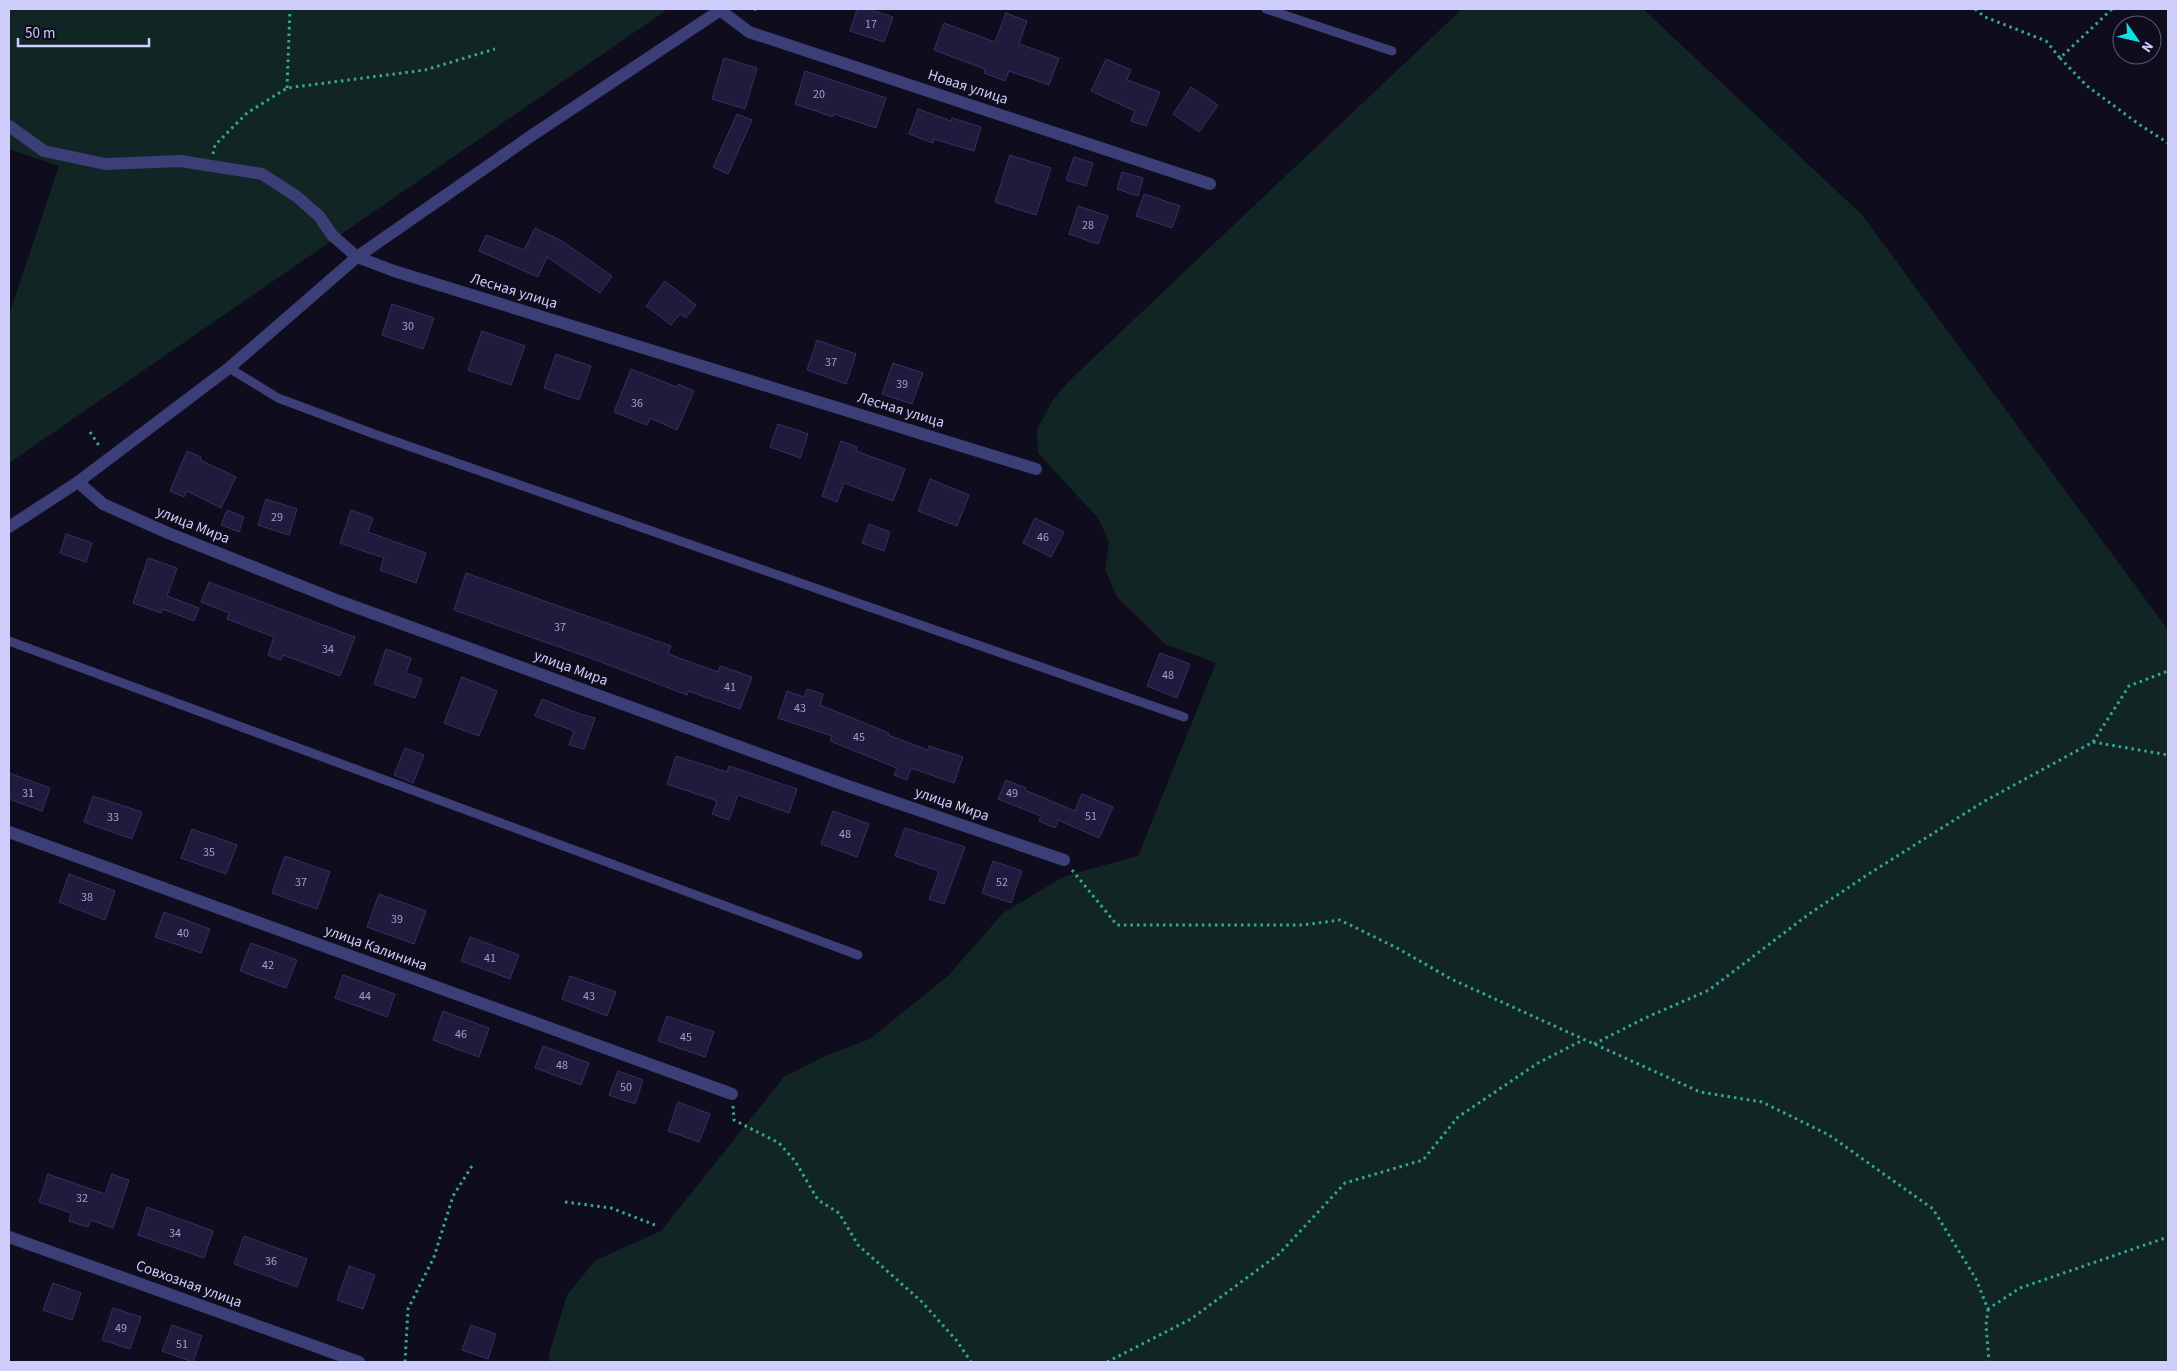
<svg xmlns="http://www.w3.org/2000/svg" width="2177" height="1371" font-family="'Source Sans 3',sans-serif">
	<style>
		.green { fill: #112624 }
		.building { fill: #1f1b3c; stroke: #352f67 }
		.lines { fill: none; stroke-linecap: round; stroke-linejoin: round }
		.path { stroke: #36a696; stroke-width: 3; stroke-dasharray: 2.5 4; stroke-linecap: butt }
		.service { stroke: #3c3e78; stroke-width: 9 }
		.minor { stroke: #3c3e78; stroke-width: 12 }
		.labels { text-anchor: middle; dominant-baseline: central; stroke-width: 5; stroke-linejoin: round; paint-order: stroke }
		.number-label { font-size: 12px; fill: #a3a0cb }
		.street-label { font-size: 15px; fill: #cfcdfb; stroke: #0f0d1d }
	</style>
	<rect width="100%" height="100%" fill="#0f0d1d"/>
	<g class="green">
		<polygon points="9,9 668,9 9,463 9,315 59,166 9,149"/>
		<polygon points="1462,9 1643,9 1862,215 2168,630 2168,1362 550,1362 549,1354 567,1295 596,1260 661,1231 784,1077 827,1055 870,1039 949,975 1003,913 1065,876 1138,856 1216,663 1165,644 1117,597 1105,570 1109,543 1099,519 1038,453 1037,429 1053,400 1068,382"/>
	</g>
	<g class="building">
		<polygon points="857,9 868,9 893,17 884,42 850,31"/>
		<polygon points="1006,13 1027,21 1019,44 1059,58 1049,85 1009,71 1005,81 984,73 985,69 934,50 944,23 995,42"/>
		<polygon points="724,58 757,68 745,109 712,99"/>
		<polygon points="1106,59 1131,70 1127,80 1160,92 1146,126 1131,121 1135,111 1091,91"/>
		<polygon points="805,71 886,98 876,128 834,114 833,117 795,104"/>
		<polygon points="1191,87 1218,105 1199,132 1173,114"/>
		<polygon points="918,109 951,121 952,118 981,127 974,151 934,139 933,143 909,134"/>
		<polygon points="737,114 752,120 728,174 713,167"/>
		<polygon points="1010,155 1051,168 1036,215 995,202"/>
		<polygon points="1074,157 1093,163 1086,186 1066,180"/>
		<polygon points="1122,172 1143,178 1138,196 1117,189"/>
		<polygon points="1144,194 1180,206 1172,228 1136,216"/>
		<polygon points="1078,206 1108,216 1098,244 1069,234"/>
		<polygon points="535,228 562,241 612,276 600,293 547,257 538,277 479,251 486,235 524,250"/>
		<polygon points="665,281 696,305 686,318 680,314 671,325 646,306"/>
		<polygon points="392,304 434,318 423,349 382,335"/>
		<polygon points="482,331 525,346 511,385 468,370"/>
		<polygon points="817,340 856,354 846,384 807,370"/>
		<polygon points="556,354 591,366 579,400 544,388"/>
		<polygon points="893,363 923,373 912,404 882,394"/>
		<polygon points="631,369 677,387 678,384 694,391 677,430 650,418 647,425 614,412"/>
		<polygon points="778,424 808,434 800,458 770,447"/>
		<polygon points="841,441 857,447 856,451 905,469 893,501 844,483 837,502 822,496"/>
		<polygon points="187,451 201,457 200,460 236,477 221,508 187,491 184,497 170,491"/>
		<polygon points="930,479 969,495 957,526 918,511"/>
		<polygon points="266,499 297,509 289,535 258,525"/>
		<polygon points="227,510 244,517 239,532 221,525"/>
		<polygon points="351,510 373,518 368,532 426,553 416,583 380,570 384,558 340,543"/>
		<polygon points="1035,518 1064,532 1051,557 1023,543"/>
		<polygon points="869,524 890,532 884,551 862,543"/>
		<polygon points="66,534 92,543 86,562 60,553"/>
		<polygon points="148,558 177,568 167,596 199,608 194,621 163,609 161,613 133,603"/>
		<polygon points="466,573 671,646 668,654 718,672 720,666 752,677 740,709 688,691 687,695 596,660 454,610"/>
		<polygon points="209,582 355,637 340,676 283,655 281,660 268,655 274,637 227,619 229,613 201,602"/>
		<polygon points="386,649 411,658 406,673 422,679 415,698 374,684"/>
		<polygon points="1160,653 1190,664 1177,698 1147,686"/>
		<polygon points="462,677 497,691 479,736 444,723"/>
		<polygon points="807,689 823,694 820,705 889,733 888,735 928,750 929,746 963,757 954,783 911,768 907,780 894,775 897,768 830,741 832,736 778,718 787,691 804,697"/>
		<polygon points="542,699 580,714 595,718 584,749 569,745 574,731 535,716"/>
		<polygon points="405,748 424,755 413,783 394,775"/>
		<polygon points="676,756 727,772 729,766 797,789 789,813 738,795 729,820 712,814 717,801 667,784"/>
		<polygon points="9,773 50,788 42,811 9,799"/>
		<polygon points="1006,780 1026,788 1025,790 1075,811 1082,794 1113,807 1099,838 1058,820 1055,828 1039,821 1041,816 998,799"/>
		<polygon points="93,796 142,812 132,839 84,822"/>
		<polygon points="833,811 869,824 857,857 821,844"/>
		<polygon points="905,828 965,847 944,904 929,899 939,871 895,856"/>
		<polygon points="192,829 237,845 226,874 181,858"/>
		<polygon points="285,856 330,872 317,909 272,893"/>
		<polygon points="993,861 1022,871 1011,903 982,893"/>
		<polygon points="69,874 115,891 105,920 59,902"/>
		<polygon points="379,894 426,911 414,944 367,927"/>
		<polygon points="164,912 210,929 201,953 155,937"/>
		<polygon points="470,937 519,955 510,979 461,961"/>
		<polygon points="251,943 297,960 286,988 240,971"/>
		<polygon points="343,975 395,994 387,1017 335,998"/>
		<polygon points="570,976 616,992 607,1016 562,999"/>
		<polygon points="443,1011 489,1028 479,1057 433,1040"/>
		<polygon points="667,1016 714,1032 705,1057 658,1041"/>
		<polygon points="543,1046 589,1063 581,1085 535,1068"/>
		<polygon points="618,1071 643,1080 635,1104 609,1095"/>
		<polygon points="678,1102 710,1114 699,1142 668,1131"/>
		<polygon points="48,1174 105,1194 112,1174 129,1180 113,1228 91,1220 88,1227 69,1221 71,1213 39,1202"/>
		<polygon points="147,1207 213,1231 204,1258 138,1235"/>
		<polygon points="244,1236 307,1259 297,1287 234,1264"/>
		<polygon points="349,1266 375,1275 363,1309 337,1300"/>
		<polygon points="53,1283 81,1293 72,1320 43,1310"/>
		<polygon points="113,1308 141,1317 130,1349 102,1340"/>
		<polygon points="172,1325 202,1336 193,1362 162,1351"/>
		<polygon points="471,1325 496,1334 488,1359 462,1350"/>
	</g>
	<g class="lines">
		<g class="path">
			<polyline points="1975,9 1985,17 2046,41 2060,58 2112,9"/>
			<polyline points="754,10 756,9"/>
			<polyline points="2060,58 2087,86 2140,125 2168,143"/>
			<polyline points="287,88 290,9"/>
			<polyline points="213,154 215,145 247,113 287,88 425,70 495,49"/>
			<polyline points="90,432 100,447"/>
			<polyline points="2093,742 2168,755"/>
			<polyline points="1072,870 1117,925 1303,925 1340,920 1399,949 1451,979 1700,1092 1762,1102 1829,1135 1933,1209 1976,1279 1988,1309 2020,1288 2168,1237"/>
			<polyline points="1594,1044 1643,1019 1709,990 1809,914 1867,875 1983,802 2093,742 2129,686 2168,671"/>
			<polyline points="733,1106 734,1120 779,1143 795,1161 818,1200 839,1213 858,1245 922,1302 957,1341 971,1362"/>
			<polyline points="565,1202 611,1208 655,1225"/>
			<polyline points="1988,1309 1986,1325 1989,1362"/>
			<polyline points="405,1362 408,1309 434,1257 453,1196 472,1166"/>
			<polyline points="1107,1362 1191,1319 1279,1254 1345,1183 1423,1160 1458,1117 1538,1063 1583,1040"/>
		</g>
		<g class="service">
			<polyline points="1266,9 1392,51"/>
			<polyline points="229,368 278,398 374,434 1184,717"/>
			<polyline points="9,641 858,955"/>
		</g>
		<g class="minor">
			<polyline points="720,10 749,32 1210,184"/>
			<polyline points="9,126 44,151 105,164 180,161 262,174 296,196 319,216 332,235 357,257 394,271 1036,469"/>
			<polyline points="78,482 103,504 168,533 339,601 845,785 1064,860"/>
			<polyline points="9,527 78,482 229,368 357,257 531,136 722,9"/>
			<polyline points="9,832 732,1094"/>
			<polyline points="9,1237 359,1362"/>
		</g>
	</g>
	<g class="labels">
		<g class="number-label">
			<text x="871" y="24">17</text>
			<text x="819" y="94">20</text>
			<text x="1088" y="225">28</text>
			<text x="408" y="326">30</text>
			<text x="831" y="362">37</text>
			<text x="902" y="384">39</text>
			<text x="637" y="403">36</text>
			<text x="277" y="517">29</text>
			<text x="1043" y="537">46</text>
			<text x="560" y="627">37</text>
			<text x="328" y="649">34</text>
			<text x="1168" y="675">48</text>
			<text x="730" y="687">41</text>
			<text x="800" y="708">43</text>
			<text x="859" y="737">45</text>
			<text x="28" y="793">31</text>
			<text x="1012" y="793">49</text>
			<text x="1091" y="816">51</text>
			<text x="113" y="817">33</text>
			<text x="845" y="834">48</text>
			<text x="209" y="852">35</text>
			<text x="301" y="882">37</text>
			<text x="1002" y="882">52</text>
			<text x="87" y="897">38</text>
			<text x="397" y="919">39</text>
			<text x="183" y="933">40</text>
			<text x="490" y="958">41</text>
			<text x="268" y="965">42</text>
			<text x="365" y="996">44</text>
			<text x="589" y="996">43</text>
			<text x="461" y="1034">46</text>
			<text x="686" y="1037">45</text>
			<text x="562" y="1065">48</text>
			<text x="626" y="1087">50</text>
			<text x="82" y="1198">32</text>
			<text x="175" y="1233">34</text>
			<text x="271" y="1261">36</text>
			<text x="121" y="1328">49</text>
			<text x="182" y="1344">51</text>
		</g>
		<g class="street-label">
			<text transform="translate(968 87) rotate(18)">Новая улица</text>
			<text transform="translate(514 291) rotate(17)">Лесная улица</text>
			<text transform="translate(901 410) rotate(17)">Лесная улица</text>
			<text transform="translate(193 525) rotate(22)">улица Мира</text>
			<text transform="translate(571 668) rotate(20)">улица Мира</text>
			<text transform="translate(952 804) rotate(19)">улица Мира</text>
			<text transform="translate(376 948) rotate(20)">улица Калинина</text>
			<text transform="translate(189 1284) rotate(20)">Совхозная улица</text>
		</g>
	</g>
	<rect width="2177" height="1371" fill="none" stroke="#cfcdfb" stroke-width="20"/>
	<g transform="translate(2137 40) rotate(124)"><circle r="24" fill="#0f0d1d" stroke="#5c5a76"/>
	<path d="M0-4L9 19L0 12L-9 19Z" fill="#12dfe3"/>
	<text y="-8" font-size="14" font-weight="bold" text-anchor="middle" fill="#cfcdfb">N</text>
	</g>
	<path d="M18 38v8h131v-8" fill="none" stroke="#cfcdfb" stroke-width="2.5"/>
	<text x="25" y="38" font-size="15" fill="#cfcdfb" stroke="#0f0d1d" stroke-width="4" paint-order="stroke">50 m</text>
</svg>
